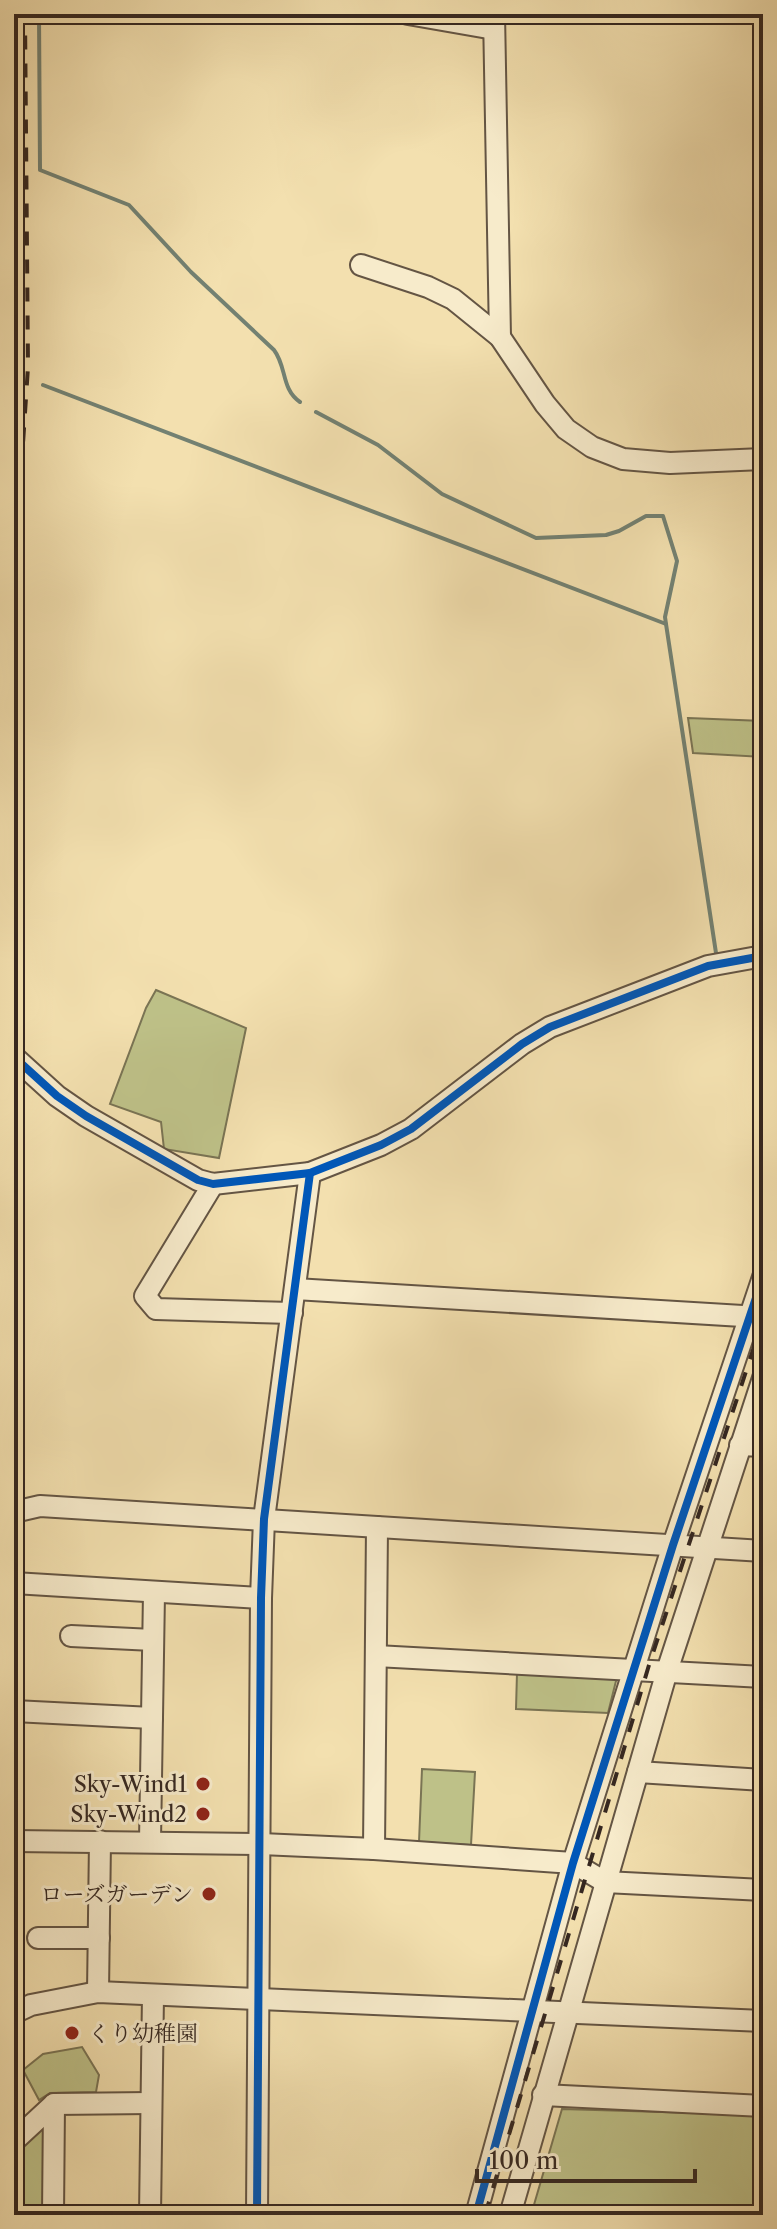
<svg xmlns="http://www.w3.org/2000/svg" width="777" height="2229" font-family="'Libre Caslon Text','Noto Serif JP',serif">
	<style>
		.green { fill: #bec188; stroke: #7a7454; stroke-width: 2 }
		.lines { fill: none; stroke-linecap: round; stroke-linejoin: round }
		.stream { stroke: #738172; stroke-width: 4 }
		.minor-casing { stroke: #645544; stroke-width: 24 }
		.minor { stroke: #f7ebcb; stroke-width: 20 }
		.rail { stroke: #352720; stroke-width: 4; stroke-dasharray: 14 14; stroke-linecap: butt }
		.cycleway-casing { stroke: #f7ebcb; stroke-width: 13 }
		.cycleway { stroke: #0057b8; stroke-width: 8 }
		.poi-dot { fill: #8f2418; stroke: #f7ebcb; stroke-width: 3 }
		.labels { text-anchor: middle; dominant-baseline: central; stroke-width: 6; stroke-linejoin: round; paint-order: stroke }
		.poi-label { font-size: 22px; fill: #352720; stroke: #f7ebcb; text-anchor: end }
	</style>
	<rect width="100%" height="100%" fill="#f3e0af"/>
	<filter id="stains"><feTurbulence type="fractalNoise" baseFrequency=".0025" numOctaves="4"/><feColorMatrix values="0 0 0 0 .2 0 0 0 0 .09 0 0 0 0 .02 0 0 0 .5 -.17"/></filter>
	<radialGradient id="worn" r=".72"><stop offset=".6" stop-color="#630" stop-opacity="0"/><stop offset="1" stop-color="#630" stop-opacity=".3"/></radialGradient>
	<g class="green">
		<polygon points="688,718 763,721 763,757 693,753"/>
		<polygon points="156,990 246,1028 219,1158 164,1149 161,1122 110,1104 146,1008"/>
		<polygon points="517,1673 617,1677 608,1713 516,1709"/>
		<polygon points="422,1769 475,1772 471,1845 419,1842"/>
		<polygon points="82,2047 99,2075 96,2092 50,2093 39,2100 23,2070 43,2054"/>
		<polygon points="562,2109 763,2115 763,2215 531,2215"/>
		<polygon points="40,2125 49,2129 46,2215 14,2215 14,2151"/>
	</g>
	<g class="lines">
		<g class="stream">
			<path d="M39 14 40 170 129 205 191 272 274 350C287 367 281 389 300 402"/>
			<polyline points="14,379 17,382"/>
			<polyline points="43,385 666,624 716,953"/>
			<polyline points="316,412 378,445 442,494 536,538 606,535 619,531 646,516 663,516 677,561 665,617 666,624"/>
		</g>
		<g class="minor-casing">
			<g id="minor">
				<polyline points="408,14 494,29"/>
				<polyline points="494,14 500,337"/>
				<polyline points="361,265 428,287 453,299 500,337 545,404 566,429 592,447 623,459 670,463 763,459"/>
				<polyline points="14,1057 57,1096 86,1116 198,1180 213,1184 310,1173 381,1145 411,1129 522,1044 550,1027 708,966 763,956"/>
				<polyline points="213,1184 145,1296 156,1309 292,1313"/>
				<polyline points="295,1289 759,1317"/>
				<polyline points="740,1445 763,1446"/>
				<polyline points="14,1512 40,1506 763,1551"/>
				<polyline points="14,1583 261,1598"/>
				<polyline points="71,1636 153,1640"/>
				<polyline points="376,1656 763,1677"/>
				<polyline points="14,1711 152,1718"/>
				<polyline points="638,1772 763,1780"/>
				<polyline points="14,1841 261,1844 374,1849 573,1863 605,1882 763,1890"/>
				<polyline points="150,1841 154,1593"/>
				<polyline points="374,1849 377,1527"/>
				<polyline points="38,1938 99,1938"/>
				<polyline points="98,1992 100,1841"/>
				<polyline points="14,2013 31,2005 98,1992 763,2021"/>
				<polyline points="543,2095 763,2106"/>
				<polyline points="14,2141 54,2104 151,2103"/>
				<polyline points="53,2215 54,2104"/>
				<polyline points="150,2215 153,1995"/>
				<polyline points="257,2215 261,1598 264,1519 310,1173"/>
				<polyline points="476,2215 573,1863 673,1545 763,1277"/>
				<polyline points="510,2215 667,1671 763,1378"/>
			</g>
		</g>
		<use href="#minor" class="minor"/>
		<g class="rail">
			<polyline points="14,581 28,367 25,14"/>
			<polyline points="485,2215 649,1665 763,1320"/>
		</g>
		<g class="cycleway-casing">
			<g id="cycleway">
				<polyline points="14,1057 57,1096 86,1116 198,1180 213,1184 310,1173 381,1145 411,1129 522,1044 550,1027 708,966 763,956"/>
				<polyline points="257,2215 261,1598 264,1519 310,1173"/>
				<polyline points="476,2215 573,1863 673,1545 763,1277"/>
			</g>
		</g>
		<use href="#cycleway" class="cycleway"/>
	</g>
	<g class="poi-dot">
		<circle cx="203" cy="1784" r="8"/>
		<circle cx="203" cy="1814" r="8"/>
		<circle cx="209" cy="1894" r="8"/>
		<circle cx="72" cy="2033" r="8"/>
	</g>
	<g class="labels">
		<g class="poi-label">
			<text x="187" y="1784">Sky-Wind1</text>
			<text x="187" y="1814">Sky-Wind2</text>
			<text x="193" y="1894">ローズガーデン</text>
			<text x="88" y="2033" text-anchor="start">くり幼稚園</text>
		</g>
	</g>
	<rect width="777" height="2229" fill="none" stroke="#f3e0af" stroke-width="48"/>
	<rect x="16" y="16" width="745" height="2197" fill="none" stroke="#352720" stroke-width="4"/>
	<rect x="24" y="24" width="729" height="2181" fill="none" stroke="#352720" stroke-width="2"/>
	<path d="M477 2169v12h218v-12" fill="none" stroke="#352720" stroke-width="4"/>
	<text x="489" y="2169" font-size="24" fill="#352720" stroke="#f7ebcb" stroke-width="6" paint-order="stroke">100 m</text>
	<rect width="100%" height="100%" filter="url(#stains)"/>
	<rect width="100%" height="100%" fill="url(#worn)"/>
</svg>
